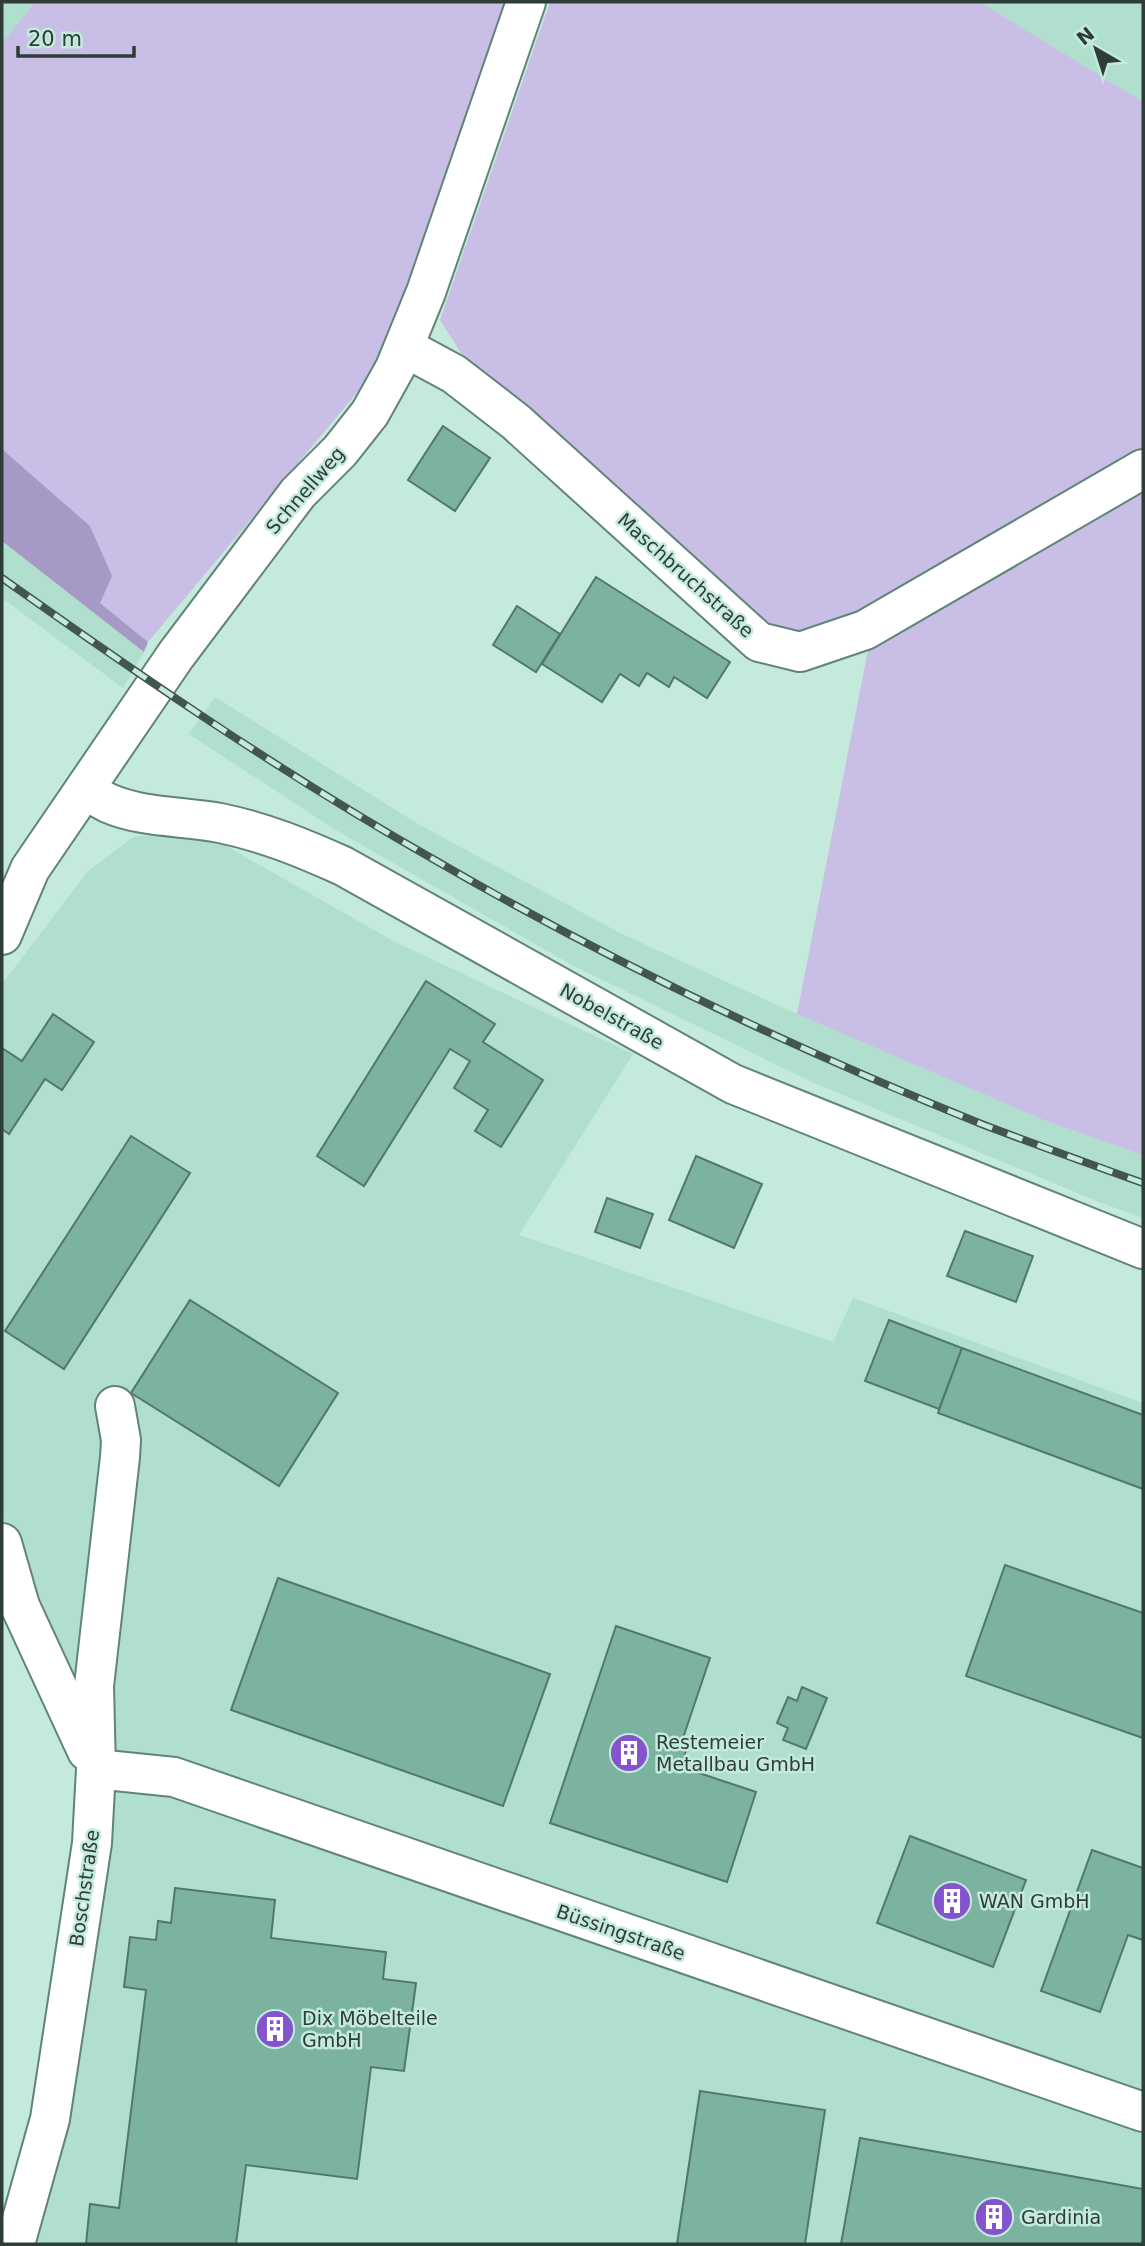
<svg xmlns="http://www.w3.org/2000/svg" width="1145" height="2246" font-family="'DejaVu Sans',sans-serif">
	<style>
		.built { fill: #b0dfce }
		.green { fill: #c9bee5 }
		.forest { fill: #a699c5 }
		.building { fill: #7bb3a0; stroke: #54776b; stroke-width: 2 }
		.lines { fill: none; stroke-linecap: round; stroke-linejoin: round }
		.minor-casing { stroke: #618478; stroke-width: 42 }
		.minor { stroke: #fff; stroke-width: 38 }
		.rail-casing { stroke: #43554f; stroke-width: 8 }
		.rail { stroke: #c4eadc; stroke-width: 5; stroke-dasharray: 16; stroke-linecap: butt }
		.labels { text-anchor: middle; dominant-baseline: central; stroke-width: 5; stroke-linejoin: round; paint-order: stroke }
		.street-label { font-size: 19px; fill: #2e3d38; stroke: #c4eadc }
		.poi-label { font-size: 19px; fill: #2e3d38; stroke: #c4eadc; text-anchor: start }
	</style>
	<rect width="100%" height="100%" fill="#c4eadc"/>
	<g class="built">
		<polygon points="2,2 35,2 2,43"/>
		<polygon points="980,2 1143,2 1143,102"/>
		<polygon points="2,541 144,652 123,688 2,598"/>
		<polygon points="215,697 418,824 620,933 797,1014 1046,1121 1143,1155 1143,1218 1099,1202 814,1083 570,964 334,829 189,734"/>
		<polygon points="207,835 395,942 633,1054 519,1235 833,1342 853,1298 1143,1403 1143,2244 17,2244 97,1770 31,1615 2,1512 2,984 88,871 135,836"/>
	</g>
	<g class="green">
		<polygon points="35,2 507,2 381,364 148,642 100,603 90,526 2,449 2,43"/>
		<polygon points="550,2 980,2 1143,102 1143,454 856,620 794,634 751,614 461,353 440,320"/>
		<polygon points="1143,484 1143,1155 1046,1121 797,1014 868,650"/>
	</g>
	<polygon class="forest" points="2,449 90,526 112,576 100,603 148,642 144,652 2,541"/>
	<g class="building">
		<polygon points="443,426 490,458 455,511 408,480"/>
		<polygon points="596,577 730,662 707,698 674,677 669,687 647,673 639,686 620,674 602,702 542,664"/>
		<polygon points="517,606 560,634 536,672 493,645"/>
		<polygon points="426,981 495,1024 483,1042 543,1080 501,1147 475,1131 488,1110 454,1088 470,1061 450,1049 364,1186 317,1156"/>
		<polygon points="53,1014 94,1042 62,1090 45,1079 9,1134 2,1129 2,1048 22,1061"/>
		<polygon points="131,1136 190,1173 64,1369 5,1331"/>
		<polygon points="696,1156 762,1184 734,1248 669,1220"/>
		<polygon points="607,1198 653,1214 640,1248 595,1232"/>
		<polygon points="965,1231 1033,1256 1016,1302 947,1276"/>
		<polygon points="190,1300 338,1393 279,1486 131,1393"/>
		<polygon points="889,1320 962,1348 939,1409 865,1381"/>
		<polygon points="962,1348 1143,1415 1143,1489 938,1413"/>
		<polygon points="1005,1565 1143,1613 1143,1738 966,1676"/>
		<polygon points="278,1578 550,1674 503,1806 231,1710"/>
		<polygon points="616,1626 710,1658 683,1738 689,1740 681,1767 756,1792 727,1882 550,1823"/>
		<polygon points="802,1687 827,1698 806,1749 783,1740 788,1728 777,1723 788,1697 797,1701"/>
		<polygon points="910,1836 1026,1880 993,1967 877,1923"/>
		<polygon points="1092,1850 1143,1868 1143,1940 1128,1935 1100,2012 1041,1991"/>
		<polygon points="175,1888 275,1900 271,1938 386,1952 383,1979 416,1983 404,2071 371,2067 357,2179 246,2165 236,2244 86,2244 90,2204 119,2208 146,1990 124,1987 130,1937 156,1940 158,1921 171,1923"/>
		<polygon points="700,2091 825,2110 805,2244 677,2244"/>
		<polygon points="860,2138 1143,2189 1143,2244 841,2244"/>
	</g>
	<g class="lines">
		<g class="minor-casing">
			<g id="minor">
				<polyline points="404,347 454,374 516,422 759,642 800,652 865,630 1143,469"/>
				<path d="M85 790C92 794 100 799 108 803 142 818 184 816 220 823 264 832 303 848 343 866L733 1084 1143 1249"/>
				<polyline points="2,935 30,869 176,655 298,493 340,451 370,413 395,368 426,292 526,2"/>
				<polyline points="2,1543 20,1606 87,1751"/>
				<polyline points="96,1769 174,1777 1143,2112"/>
				<polyline points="15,2244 50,2119 92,1843 96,1769 94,1686 120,1457 121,1440 115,1406"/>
			</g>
		</g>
		<use href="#minor" class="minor"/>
		<g class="rail-casing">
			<path id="rail" d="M2 578C142 677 283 774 433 859 607 960 797 1050 984 1125 1037 1145 1090 1164 1143 1183"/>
		</g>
		<use href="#rail" class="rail"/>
	</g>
	<defs>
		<g id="building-disc" transform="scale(2.0125)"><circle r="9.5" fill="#8354cd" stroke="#c4eadc"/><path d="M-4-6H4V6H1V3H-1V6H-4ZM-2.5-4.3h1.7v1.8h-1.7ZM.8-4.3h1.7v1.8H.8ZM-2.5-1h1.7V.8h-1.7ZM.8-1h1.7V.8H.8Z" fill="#fff"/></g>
	</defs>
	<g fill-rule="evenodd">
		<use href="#building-disc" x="629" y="1753"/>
		<use href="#building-disc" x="952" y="1901"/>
		<use href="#building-disc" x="275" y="2029"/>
		<use href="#building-disc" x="994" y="2217"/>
	</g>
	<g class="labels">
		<g class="street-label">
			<text transform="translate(305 490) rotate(-49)">Schnellweg</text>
			<text transform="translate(686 575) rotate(42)">Maschbruchstraße</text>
			<text transform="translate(612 1016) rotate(29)">Nobelstraße</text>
			<text transform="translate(84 1888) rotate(-82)">Boschstraße</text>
			<text transform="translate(621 1932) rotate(19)">Büssingstraße</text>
		</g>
		<g class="poi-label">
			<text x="656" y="1742">Restemeier<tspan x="656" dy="22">Metallbau GmbH</tspan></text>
			<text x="979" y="1901">WAN GmbH</text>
			<text x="302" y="2018">Dix Möbelteile<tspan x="302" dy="22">GmbH</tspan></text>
			<text x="1021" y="2217">Gardinia</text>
		</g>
	</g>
	<rect width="1145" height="2246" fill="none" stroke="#2e3d38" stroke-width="7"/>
	<g transform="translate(1096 49) rotate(321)" stroke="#c4eadc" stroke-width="5" paint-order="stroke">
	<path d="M0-5L12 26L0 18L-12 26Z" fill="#2e3d38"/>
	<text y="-10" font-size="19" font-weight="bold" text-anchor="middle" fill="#2e3d38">N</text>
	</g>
	<path d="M18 46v10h116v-10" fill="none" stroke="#2e3d38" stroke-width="3.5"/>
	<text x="28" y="46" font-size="21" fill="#2e3d38" stroke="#c4eadc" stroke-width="5" paint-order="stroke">20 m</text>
</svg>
